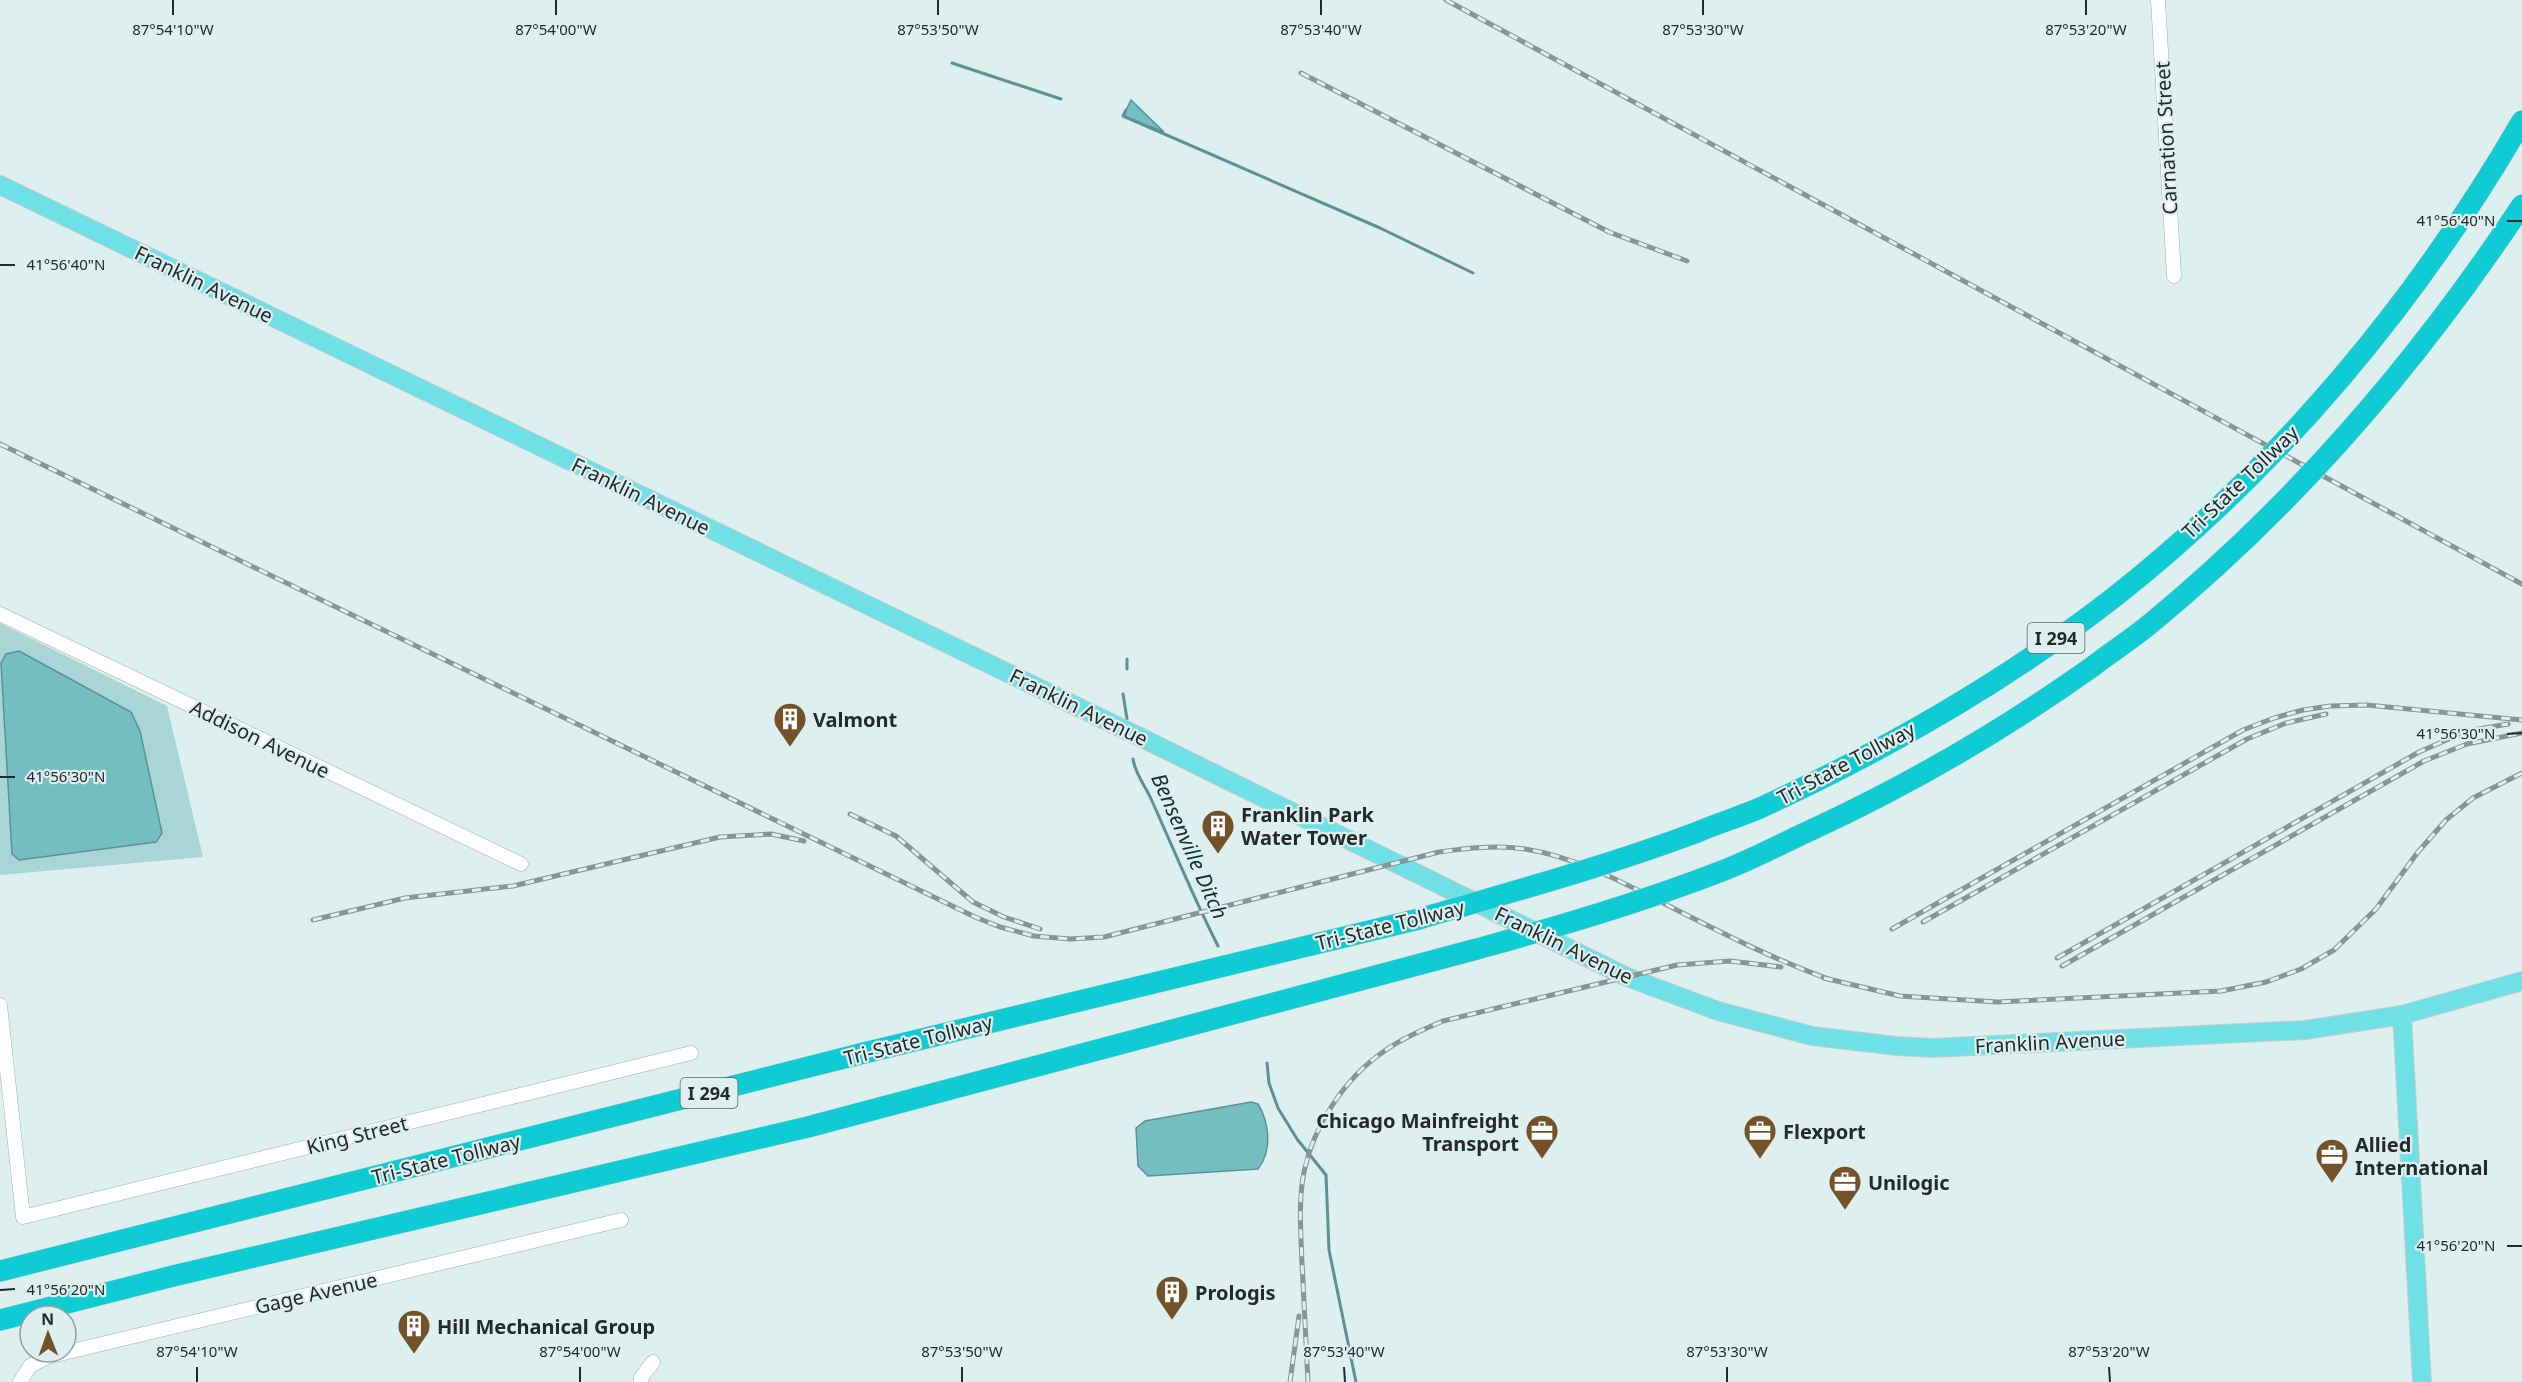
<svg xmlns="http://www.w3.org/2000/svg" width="2522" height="1382" font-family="'Noto Sans',sans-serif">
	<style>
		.green { fill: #aad5d7 }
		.water { fill: #74bec1; stroke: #5c9294; stroke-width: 1.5 }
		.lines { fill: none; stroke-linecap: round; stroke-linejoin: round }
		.stream { stroke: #5c9294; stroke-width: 3 }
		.minor-casing { stroke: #9fafb0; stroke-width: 15 }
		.major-casing { stroke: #cacccc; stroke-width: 20 }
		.highway-casing { stroke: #cacccc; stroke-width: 22 }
		.minor { stroke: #fff; stroke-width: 14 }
		.major { stroke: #6fe0e5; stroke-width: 18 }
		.highway { stroke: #0fccd4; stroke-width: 21 }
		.rail-casing { stroke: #889495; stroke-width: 5 }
		.rail { stroke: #deeff0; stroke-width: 3; stroke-dasharray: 9; stroke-linecap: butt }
		.highway-bridge-casing { stroke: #cacccc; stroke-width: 22; stroke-linecap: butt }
		.highway-bridge { stroke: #0fccd4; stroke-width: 21 }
		.ticks { fill: none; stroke: #242a2b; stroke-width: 2 }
		.labels { text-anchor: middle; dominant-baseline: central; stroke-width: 4.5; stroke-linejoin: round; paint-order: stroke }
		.shield { fill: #deeff0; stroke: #5c6566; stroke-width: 1.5 }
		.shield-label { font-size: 18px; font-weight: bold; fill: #242a2b }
		.street-label { font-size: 20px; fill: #242a2b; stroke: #deeff0 }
		.poi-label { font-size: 20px; font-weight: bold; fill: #242a2b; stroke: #deeff0; text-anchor: start }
		.water-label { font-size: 21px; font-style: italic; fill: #0c3234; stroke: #deeff0 }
		.ticks-label { font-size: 15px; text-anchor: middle; fill: #242a2b; stroke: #deeff0; stroke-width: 4.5; stroke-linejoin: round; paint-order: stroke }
	</style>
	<rect width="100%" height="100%" fill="#deeff0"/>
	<polygon class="green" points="0,623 167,706 203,857 0,875"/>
	<g class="water">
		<polygon points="1131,100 1164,132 1123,116"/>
		<polygon points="19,651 131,712 140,731 162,833 156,842 19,860 12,854 1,663 6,654"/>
		<path d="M1251 1102 1258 1104C1269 1122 1273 1150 1258 1169L1148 1176 1138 1166 1136 1128 1145 1121Z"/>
	</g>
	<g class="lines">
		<g class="stream">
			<polyline points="952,63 1061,99"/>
			<polyline points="1126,110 1123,116 1380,228 1473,273"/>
			<polyline points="1127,669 1127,659"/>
			<polyline points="1123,694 1127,719"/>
			<path d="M1133 759C1135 774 1146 787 1152 801 1174 850 1194 899 1218 946"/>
			<polyline points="1267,1063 1269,1083 1278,1108 1297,1139 1326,1175 1329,1250 1356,1382"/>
		</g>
		<g class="minor-casing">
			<g id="minor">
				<polyline points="2158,0 2174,276"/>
				<polyline points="0,614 521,864"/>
				<polyline points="0,1005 23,1217 691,1053"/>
				<polyline points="20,1382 30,1366 47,1357 621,1220"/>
				<polyline points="641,1382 641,1378 653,1362"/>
			</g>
		</g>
		<g class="major-casing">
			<g id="major">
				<polyline points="0,185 1142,738 1627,977 1718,1011 1812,1036 1897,1046 1933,1048 2305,1030 2402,1015 2522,981"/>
				<polyline points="2402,1015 2422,1382"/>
			</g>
		</g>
		<g class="highway-casing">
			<g id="highway">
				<polyline points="0,1271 864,1053 1419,919"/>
				<polyline points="0,1320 173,1276 808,1127 1477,949"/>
			</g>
		</g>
		<use href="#minor" class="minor"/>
		<use href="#major" class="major"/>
		<use href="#highway" class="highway"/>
		<g class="rail-casing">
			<g id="rail">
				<polyline points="1446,0 2522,584"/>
				<polyline points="1301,73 1609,232 1687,261"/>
				<path d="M0 444 975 917 1000 927 1034 936 1070 939 1104 937 1439 852C1468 848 1496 845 1525 849 1576 857 1624 883 1669 906 1722 933 1775 960 1831 980"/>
				<polyline points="850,814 896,836 973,902 1004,917 1040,929"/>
				<polyline points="313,920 405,898 513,886 720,837 771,834 804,841"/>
				<polyline points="1923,922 2247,739 2286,723 2326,714"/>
				<polyline points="1892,929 2243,730 2274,718 2303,710 2330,706 2367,705 2522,720"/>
				<polyline points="2057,958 2419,752 2467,731 2508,724"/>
				<polyline points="2062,966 2424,761 2467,744 2522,733"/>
				<polyline points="1824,978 1900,996 1998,1002 2221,991 2266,982 2301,969 2334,950 2376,909 2418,852 2446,820 2473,798 2522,773"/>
				<polyline points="1290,1382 1299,1316"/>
				<path d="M1308 1382C1306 1342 1304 1303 1302 1263 1301 1233 1298 1202 1304 1172 1313 1127 1344 1079 1383 1052 1401 1039 1422 1030 1443 1021L1677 965 1730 961 1781 967"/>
			</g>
		</g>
		<use href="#rail" class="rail"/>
		<g class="highway-bridge-casing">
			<g id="highway-bridge">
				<path d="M1419 919C1511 892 1604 867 1695 833 1716 824 1739 817 1760 808 1886 750 2008 680 2117 595 2281 465 2417 302 2522 121"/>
				<path d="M1477 949C1560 926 1642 902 1722 871 1751 860 1779 845 1807 832 1907 786 2002 731 2092 667 2111 652 2132 639 2150 624 2296 504 2418 362 2522 205"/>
			</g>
		</g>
		<use href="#highway-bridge" class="highway-bridge"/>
	</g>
	<path class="ticks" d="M173 0V15M556 0V15M938 0V15M1321 0V15M1703 0V15M2086 0V15M2507 221H2522M0 265H15M2507 734 2522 733M0 777H15M2507 1246H2522M0 1290 15 1289M197 1367V1382M580 1367V1382M962 1367V1382M1344 1367 1345 1382M1727 1367V1382M2109 1367 2110 1382"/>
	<defs>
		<g id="building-pin" transform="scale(1.725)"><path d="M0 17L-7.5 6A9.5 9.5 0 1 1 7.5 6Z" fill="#735229" stroke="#deeff0"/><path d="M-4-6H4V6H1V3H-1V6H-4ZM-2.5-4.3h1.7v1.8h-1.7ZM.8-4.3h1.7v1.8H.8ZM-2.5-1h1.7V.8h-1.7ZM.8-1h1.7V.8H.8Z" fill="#fff"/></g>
		<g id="office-pin" transform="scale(1.725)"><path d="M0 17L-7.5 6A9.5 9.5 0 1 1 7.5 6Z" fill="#735229" stroke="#deeff0"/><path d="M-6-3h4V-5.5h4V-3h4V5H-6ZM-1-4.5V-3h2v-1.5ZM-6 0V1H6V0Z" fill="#fff"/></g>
	</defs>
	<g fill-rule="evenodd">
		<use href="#building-pin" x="790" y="719"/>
		<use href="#building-pin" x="1218" y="826"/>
		<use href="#office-pin" x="1542" y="1131"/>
		<use href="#office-pin" x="1760" y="1131"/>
		<use href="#office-pin" x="2332" y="1155"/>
		<use href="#office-pin" x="1845" y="1182"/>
		<use href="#building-pin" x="1172" y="1292"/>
		<use href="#building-pin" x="414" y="1326"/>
	</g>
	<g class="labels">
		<g class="shield">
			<rect x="2027.5" y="623" width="57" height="30" rx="4.5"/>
			<rect x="680.5" y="1078" width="57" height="30" rx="4.5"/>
		</g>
		<g class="shield-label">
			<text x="2056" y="638">I 294</text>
			<text x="709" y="1093">I 294</text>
		</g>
		<g class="street-label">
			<text transform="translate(2166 138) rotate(-93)">Carnation Street</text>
			<text transform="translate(204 284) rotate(26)">Franklin Avenue</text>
			<text transform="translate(2240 482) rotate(-44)">Tri-State Tollway</text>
			<text transform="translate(641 496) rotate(26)">Franklin Avenue</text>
			<text transform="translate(1079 707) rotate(26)">Franklin Avenue</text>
			<text transform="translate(260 739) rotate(26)">Addison Avenue</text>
			<text transform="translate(1846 763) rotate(-28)">Tri-State Tollway</text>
			<text transform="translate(1390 925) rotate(-14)">Tri-State Tollway</text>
			<text transform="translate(1564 945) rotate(26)">Franklin Avenue</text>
			<text transform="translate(918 1040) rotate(-14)">Tri-State Tollway</text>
			<text transform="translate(2050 1042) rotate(-3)">Franklin Avenue</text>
			<text transform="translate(357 1135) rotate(-14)">King Street</text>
			<text transform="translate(446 1159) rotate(-14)">Tri-State Tollway</text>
			<text transform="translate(316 1293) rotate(-13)">Gage Avenue</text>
		</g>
		<g class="poi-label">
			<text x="813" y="719">Valmont</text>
			<text x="1241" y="814">Franklin Park<tspan x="1241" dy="23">Water Tower</tspan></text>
			<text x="1519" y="1120" text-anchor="end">Chicago Mainfreight<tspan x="1519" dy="23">Transport</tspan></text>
			<text x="1783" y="1131">Flexport</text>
			<text x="2355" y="1144">Allied<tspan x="2355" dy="23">International</tspan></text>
			<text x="1868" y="1182">Unilogic</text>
			<text x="1195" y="1292">Prologis</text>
			<text x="437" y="1326">Hill Mechanical Group</text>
		</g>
		<g class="water-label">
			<text transform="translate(1190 846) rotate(66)">Bensenville Ditch</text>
		</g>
	</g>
	<g class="ticks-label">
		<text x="173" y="35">87°54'10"W</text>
		<text x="556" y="35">87°54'00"W</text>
		<text x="938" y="35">87°53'50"W</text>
		<text x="1321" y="35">87°53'40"W</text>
		<text x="1703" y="35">87°53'30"W</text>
		<text x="2086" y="35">87°53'20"W</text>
		<text x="2456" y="226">41°56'40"N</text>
		<text x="66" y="270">41°56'40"N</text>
		<text x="2456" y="739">41°56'30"N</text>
		<text x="66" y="782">41°56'30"N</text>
		<text x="2456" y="1251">41°56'20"N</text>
		<text x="66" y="1295">41°56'20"N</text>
		<text x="197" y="1357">87°54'10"W</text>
		<text x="580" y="1357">87°54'00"W</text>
		<text x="962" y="1357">87°53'50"W</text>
		<text x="1344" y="1357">87°53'40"W</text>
		<text x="1727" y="1357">87°53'30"W</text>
		<text x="2109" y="1357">87°53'20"W</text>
	</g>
	<g transform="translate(48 1334) rotate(359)"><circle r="28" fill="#deeff0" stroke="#94a0a1" stroke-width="1.5"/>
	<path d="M0-4.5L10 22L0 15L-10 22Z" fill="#735229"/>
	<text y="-9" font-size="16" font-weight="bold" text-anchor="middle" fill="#242a2b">N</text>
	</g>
</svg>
